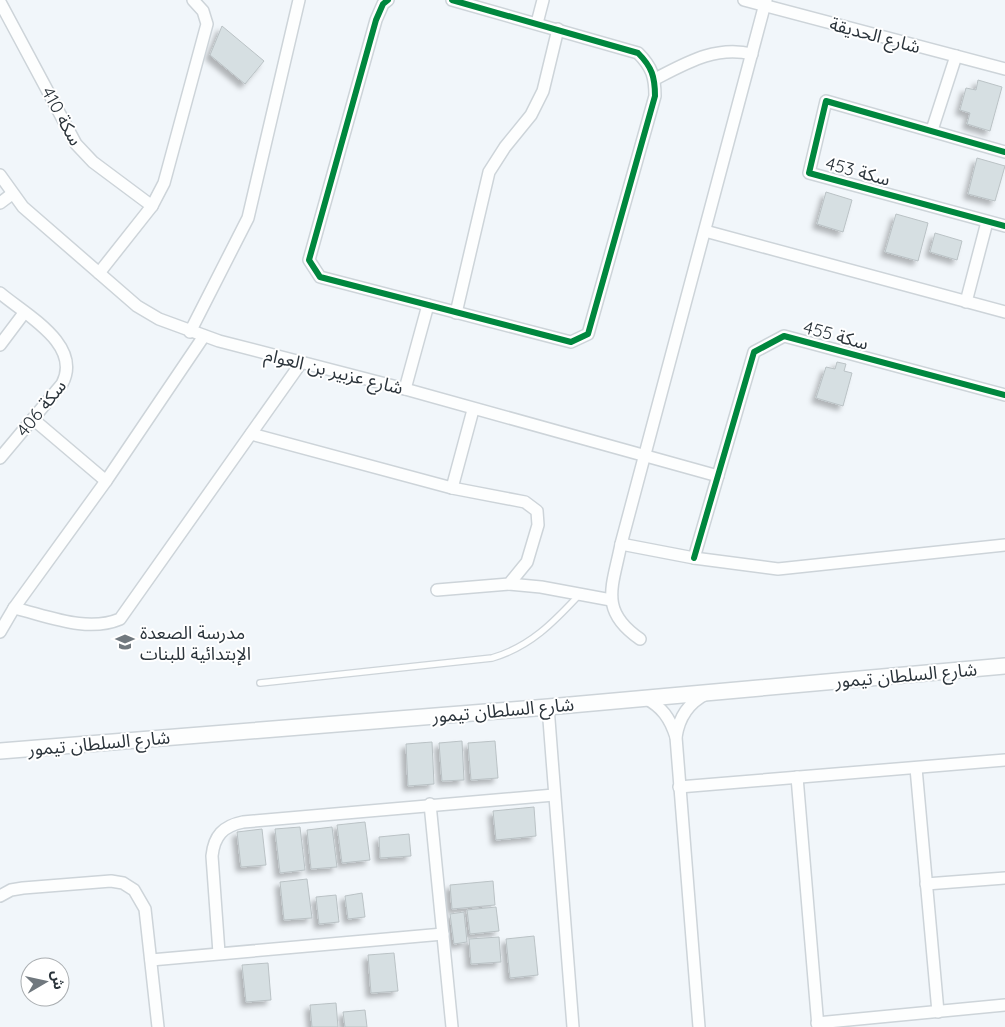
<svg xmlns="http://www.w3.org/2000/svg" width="1005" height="1027" font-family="Quicksand,'Noto Sans Arabic',sans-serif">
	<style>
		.building { fill: #d6dfe2; stroke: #bac2c5; filter: url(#shadow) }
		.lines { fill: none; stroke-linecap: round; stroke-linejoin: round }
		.service-casing { stroke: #cdd4d9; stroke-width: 8 }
		.minor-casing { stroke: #cdd4d9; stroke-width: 14 }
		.secondary-casing { stroke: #cdd4d9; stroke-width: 18 }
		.service { stroke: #fdfefe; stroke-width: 5.5 }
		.minor { stroke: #fdfefe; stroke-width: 11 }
		.secondary { stroke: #fdfefe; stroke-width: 15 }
		.cycleway-casing { stroke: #fff; stroke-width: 9 }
		.cycleway { stroke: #00873e; stroke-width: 6 }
		.labels { text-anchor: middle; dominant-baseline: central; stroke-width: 4; stroke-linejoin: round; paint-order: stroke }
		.street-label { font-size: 18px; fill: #2b343b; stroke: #fff }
		.poi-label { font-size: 18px; fill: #2b343b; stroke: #fff; text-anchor: start }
	</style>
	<defs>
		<filter id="shadow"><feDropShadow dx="-4.5" dy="4.5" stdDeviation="2.5" flood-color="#0004"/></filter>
	</defs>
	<rect width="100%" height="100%" fill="#f1f6fa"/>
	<g class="building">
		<polygon points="222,26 264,61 245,84 210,55"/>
		<polygon points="978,80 1002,87 990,131 967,124 970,113 960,110 966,88 976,90"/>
		<polygon points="977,158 1005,166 995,201 968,194"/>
		<polygon points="826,192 852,200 843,232 817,224"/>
		<polygon points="896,214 928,223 918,261 885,252"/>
		<polygon points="935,233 962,241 957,260 930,252"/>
		<polygon points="837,362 846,364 844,371 852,373 843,406 816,398 826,367 835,369"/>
		<polygon points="462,741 464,780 442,781 439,743"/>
		<polygon points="495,741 498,778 471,780 468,743"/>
		<polygon points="432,742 434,784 408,786 406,744"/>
		<polygon points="534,807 536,836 496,840 493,811"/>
		<polygon points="365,822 370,860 342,863 337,825"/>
		<polygon points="300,827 305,870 280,873 275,829"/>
		<polygon points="332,827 337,867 311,869 307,830"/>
		<polygon points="262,829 266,865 241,867 237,832"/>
		<polygon points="409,834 411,856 380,858 379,837"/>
		<polygon points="307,879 312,918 284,920 280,882"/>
		<polygon points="493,881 495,905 452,909 450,885"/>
		<polygon points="362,893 365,917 348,919 345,896"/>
		<polygon points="336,895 339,922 319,924 316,897"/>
		<polygon points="496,907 499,931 470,934 467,910"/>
		<polygon points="464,912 467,942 454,944 450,914"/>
		<polygon points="534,936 538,975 510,978 506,939"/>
		<polygon points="499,937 501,962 471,964 469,939"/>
		<polygon points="394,953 398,991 371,993 368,955"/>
		<polygon points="268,963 271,1000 246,1002 242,965"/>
		<polygon points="336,1003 338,1027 312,1027 310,1005"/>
		<polygon points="365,1010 367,1027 345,1027 343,1012"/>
	</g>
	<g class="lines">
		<g class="service-casing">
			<path id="service" d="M260 683 492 658C530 647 554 622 580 594"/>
		</g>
		<g class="minor-casing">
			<g id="minor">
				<path d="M388 0 383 4 376 20 309 260 320 277 571 342 588 334 655 96C655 77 652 67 638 53L452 0"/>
				<polyline points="744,0 1005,69"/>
				<polyline points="0,2 76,144 93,162 152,206"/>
				<polyline points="537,23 543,0"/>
				<path d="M655 79C686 63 716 45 752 54"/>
				<polyline points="932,130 956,56"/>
				<polyline points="1005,152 826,101 809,173 1005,226"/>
				<polyline points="0,175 23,207 137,306 159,319 219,341 405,389 718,476"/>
				<polyline points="0,203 12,194"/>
				<polyline points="705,231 1005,312"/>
				<polyline points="99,273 152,206 164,183 207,24 203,11 193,0"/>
				<path d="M0 293C26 315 83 345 62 384L0 458"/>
				<polyline points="966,302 987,222"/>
				<polyline points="456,313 489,172 505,147 531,115 543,91 558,29"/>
				<polyline points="190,332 248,218 299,0"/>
				<polyline points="0,345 24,313"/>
				<polyline points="405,389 428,305"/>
				<polyline points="33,419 106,481"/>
				<polyline points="251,434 452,488 525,502 537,511 538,525 527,562 509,584 437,590"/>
				<polyline points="452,488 473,410"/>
				<polyline points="621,544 694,558 778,569 1005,545"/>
				<polyline points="694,558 754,352 784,336 1005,395"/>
				<polyline points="509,584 541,587 611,600"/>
				<path d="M14 608C48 616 87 633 120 619L301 363"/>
				<polyline points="0,632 14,608 106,481 204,336"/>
				<path d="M640 639C598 610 613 586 621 544L766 0"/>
				<path d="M645 698C662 707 670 718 676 737"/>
				<polyline points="548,707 573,1027"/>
				<polyline points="916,768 938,1012"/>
				<polyline points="797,777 818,1027"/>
				<polyline points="679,787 1005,760"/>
				<polyline points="430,804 452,1027"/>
				<polyline points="926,884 1005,878"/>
				<polyline points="0,896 11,890 23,888 111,881 123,883 134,890 145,909 158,1027"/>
				<path d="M219 953 212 856C214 836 223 826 243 822L554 795"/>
				<polyline points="151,960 443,934"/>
				<polyline points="817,1023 1005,1005"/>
				<path d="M699 1027 676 737C679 717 688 703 706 694"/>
			</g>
		</g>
		<g class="secondary-casing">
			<polyline id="secondary" points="0,751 548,707 1005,666"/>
		</g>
		<use href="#service" class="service"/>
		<use href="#minor" class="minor"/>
		<use href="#secondary" class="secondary"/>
		<g class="cycleway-casing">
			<g id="cycleway">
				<path d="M388 0 383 4 376 20 309 260 320 277 571 342 588 334 655 96C655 77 652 67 638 53L452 0"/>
				<polyline points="1005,152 826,101 809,173 1005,226"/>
				<polyline points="694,558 754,352 784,336 1005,395"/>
			</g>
		</g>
		<use href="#cycleway" class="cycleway"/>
	</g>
	<defs>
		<g id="university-bare" transform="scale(1.5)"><path d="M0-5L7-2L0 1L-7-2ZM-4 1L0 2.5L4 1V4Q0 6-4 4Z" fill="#70787e" stroke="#fff" stroke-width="2.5" paint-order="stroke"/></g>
	</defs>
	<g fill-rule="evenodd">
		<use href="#university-bare" x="125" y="642"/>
	</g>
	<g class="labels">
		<g class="street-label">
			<text transform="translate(875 35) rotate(15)">شارع الحديقة</text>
			<text transform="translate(62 116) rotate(61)">سكة 410</text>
			<text transform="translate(858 171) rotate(15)">سكة 453</text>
			<text transform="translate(836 335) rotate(15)">سكة 455</text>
			<text transform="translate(334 371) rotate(14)">شارع عزبير بن العوام</text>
			<text transform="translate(41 408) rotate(-51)">سكة 406</text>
			<text transform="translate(906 675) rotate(-5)">شارع السلطان تيمور</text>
			<text transform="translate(503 710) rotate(-5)">شارع السلطان تيمور</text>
			<text transform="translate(99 743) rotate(-5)">شارع السلطان تيمور</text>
		</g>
		<g class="poi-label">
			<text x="140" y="632">مدرسة الصعدة<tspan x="140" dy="21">الإبتدائية للبنات</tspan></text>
		</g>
	</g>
	<g transform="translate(45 982) rotate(81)"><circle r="24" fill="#ffffff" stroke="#aaaeb1"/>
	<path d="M0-4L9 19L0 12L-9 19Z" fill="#70787e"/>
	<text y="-8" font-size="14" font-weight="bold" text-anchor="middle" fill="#2b343b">ش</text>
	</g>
</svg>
